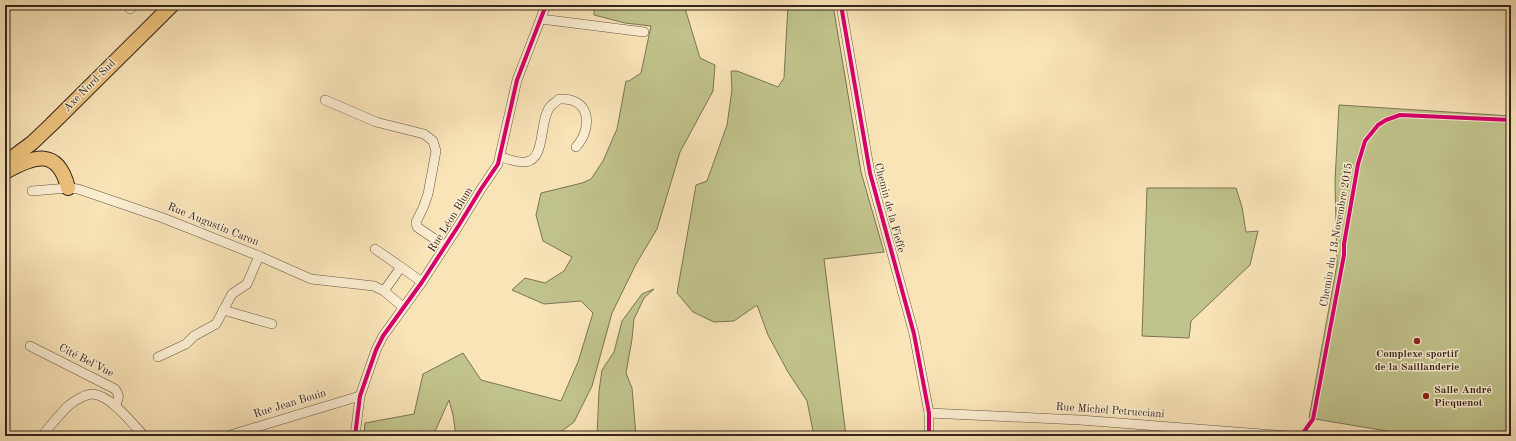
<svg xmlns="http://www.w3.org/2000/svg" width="1516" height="441" font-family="'Old Standard TT',serif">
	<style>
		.green { fill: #c1c38c; stroke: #7a7454 }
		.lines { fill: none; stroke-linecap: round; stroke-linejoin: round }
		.minor-casing { stroke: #655542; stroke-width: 10 }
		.highway-casing { stroke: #34251b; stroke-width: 16 }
		.minor { stroke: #fbedd1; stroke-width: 9 }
		.highway { stroke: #ecc27c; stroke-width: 14 }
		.cycleway-casing { stroke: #fbedd1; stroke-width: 6 }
		.cycleway { stroke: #d6006c; stroke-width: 4 }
		.poi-dot { fill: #8f2418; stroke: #fbedd1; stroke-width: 1.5 }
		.labels { text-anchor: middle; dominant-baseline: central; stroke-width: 3; stroke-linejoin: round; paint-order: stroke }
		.street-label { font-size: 11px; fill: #34251b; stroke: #fbedd1 }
		.poi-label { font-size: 11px; font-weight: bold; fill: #34251b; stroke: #fbedd1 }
	</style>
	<rect width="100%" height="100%" fill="#f9e4b8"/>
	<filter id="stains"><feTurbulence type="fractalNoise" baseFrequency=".005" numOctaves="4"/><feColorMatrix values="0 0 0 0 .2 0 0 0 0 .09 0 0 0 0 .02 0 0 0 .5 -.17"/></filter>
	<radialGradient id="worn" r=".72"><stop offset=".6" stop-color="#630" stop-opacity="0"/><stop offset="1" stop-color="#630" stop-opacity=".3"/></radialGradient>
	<g class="green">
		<polygon points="594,5 684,5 700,58 715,65 713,91 680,152 657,229 636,264 612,313 592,386 574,422 555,436 456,436 453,415 449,400 433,436 364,436 365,423 414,414 423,374 463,353 481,380 561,401 578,362 593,313 581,301 544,304 512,290 525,278 545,283 564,271 572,257 543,241 536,215 541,193 582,183 591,179 603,161 617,129 626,81 629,81 641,73 651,26 625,23 594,15"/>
		<polygon points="788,5 833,5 861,172 884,252 824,259 846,436 814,436 807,401 788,372 768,335 757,305 734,321 714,322 693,312 677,293 696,185 707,181 727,125 732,90 731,71 737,71 778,87 784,78"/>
		<polygon points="1339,105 1511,116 1511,436 1423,436 1393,432 1309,418 1337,264 1335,181"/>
		<polygon points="1147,188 1236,188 1242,207 1246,232 1258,231 1250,265 1191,321 1189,338 1142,336"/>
		<polygon points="654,289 644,298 634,319 632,339 626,373 632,388 636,436 597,436 599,391 602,370 614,352 622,321 642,294"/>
	</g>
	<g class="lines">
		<g class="minor-casing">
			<g id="minor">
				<polyline points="841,5 870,173 914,334 929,413 929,436"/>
				<polyline points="130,9 134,5"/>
				<polyline points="541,19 644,32"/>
				<polyline points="325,100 376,122 424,134 433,141 436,151 428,194 423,208 416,222 417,227 445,246"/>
				<path d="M501 157C508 159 518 163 526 162 546 159 539 120 550 107 552 104 556 102 559 99 591 97 593 128 576 147"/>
				<polyline points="32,191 68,188 78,189 163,218 259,256 311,279 374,286 384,291 403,307"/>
				<polyline points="375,249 401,267"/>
				<polyline points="384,291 401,267 422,282"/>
				<polyline points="223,310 272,324"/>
				<path d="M30 346 115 389C120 396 119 398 115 406"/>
				<polyline points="158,357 186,344 194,336 216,324 232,294 247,284 259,256"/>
				<polyline points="929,413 1080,420 1288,436"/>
				<path d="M42 436C50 426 59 415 68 406 74 401 85 394 93 394 110 395 133 424 144 436"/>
				<polyline points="227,436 360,396"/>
				<polyline points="355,436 360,396 376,350 383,336 422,282 459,225 481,189 498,164 517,80 546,5"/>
			</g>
		</g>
		<g class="highway-casing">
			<g id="highway">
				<polyline points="5,163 32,143 51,125 172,5"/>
				<path d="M5 172C34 156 58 147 68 188"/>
			</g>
		</g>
		<use href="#minor" class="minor"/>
		<use href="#highway" class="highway"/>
		<g class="cycleway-casing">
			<g id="cycleway">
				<polyline points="841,5 870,173 914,334 929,413 929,436"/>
				<polyline points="355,436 360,396 376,350 383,336 422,282 459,225 481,189 498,164 517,80 546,5"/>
				<polyline points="1303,436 1303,433 1313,419 1344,255 1344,244 1358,164 1365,141 1378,125 1386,120 1400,115 1511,120"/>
			</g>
		</g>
		<use href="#cycleway" class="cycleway"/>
	</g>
	<g class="poi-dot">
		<circle cx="1417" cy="341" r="4"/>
		<circle cx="1426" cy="396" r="4"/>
	</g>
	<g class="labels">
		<g class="street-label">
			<text transform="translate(90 86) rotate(-45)">Axe Nord-Sud</text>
			<text transform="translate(889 208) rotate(75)">Chemin de la Fieffe</text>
			<text transform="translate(451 220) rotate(-58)">Rue Léon Blum</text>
			<text transform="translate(213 225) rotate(22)">Rue Augustin Caron</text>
			<text transform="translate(1337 235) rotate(-80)">Chemin du 13 Novembre 2015</text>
			<text transform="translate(86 361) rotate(27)">Cité Bel'Vue</text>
			<text transform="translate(290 404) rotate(-17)">Rue Jean Bouin</text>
			<text transform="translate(1110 411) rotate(4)">Rue Michel Petrucciani</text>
		</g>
		<g class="poi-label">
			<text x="1417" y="354">Complexe sportif<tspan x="1417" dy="13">de la Saillanderie</tspan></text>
			<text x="1434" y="390" text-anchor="start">Salle André<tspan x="1434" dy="13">Picquenot</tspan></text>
		</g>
	</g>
	<rect width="1516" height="441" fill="none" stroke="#f9e4b8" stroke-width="20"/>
	<rect x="6" y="6" width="1504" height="429" fill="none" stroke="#34251b" stroke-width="2"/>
	<rect x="10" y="10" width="1496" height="421" fill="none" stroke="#34251b"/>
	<rect width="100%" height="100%" filter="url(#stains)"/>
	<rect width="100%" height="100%" fill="url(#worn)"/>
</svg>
